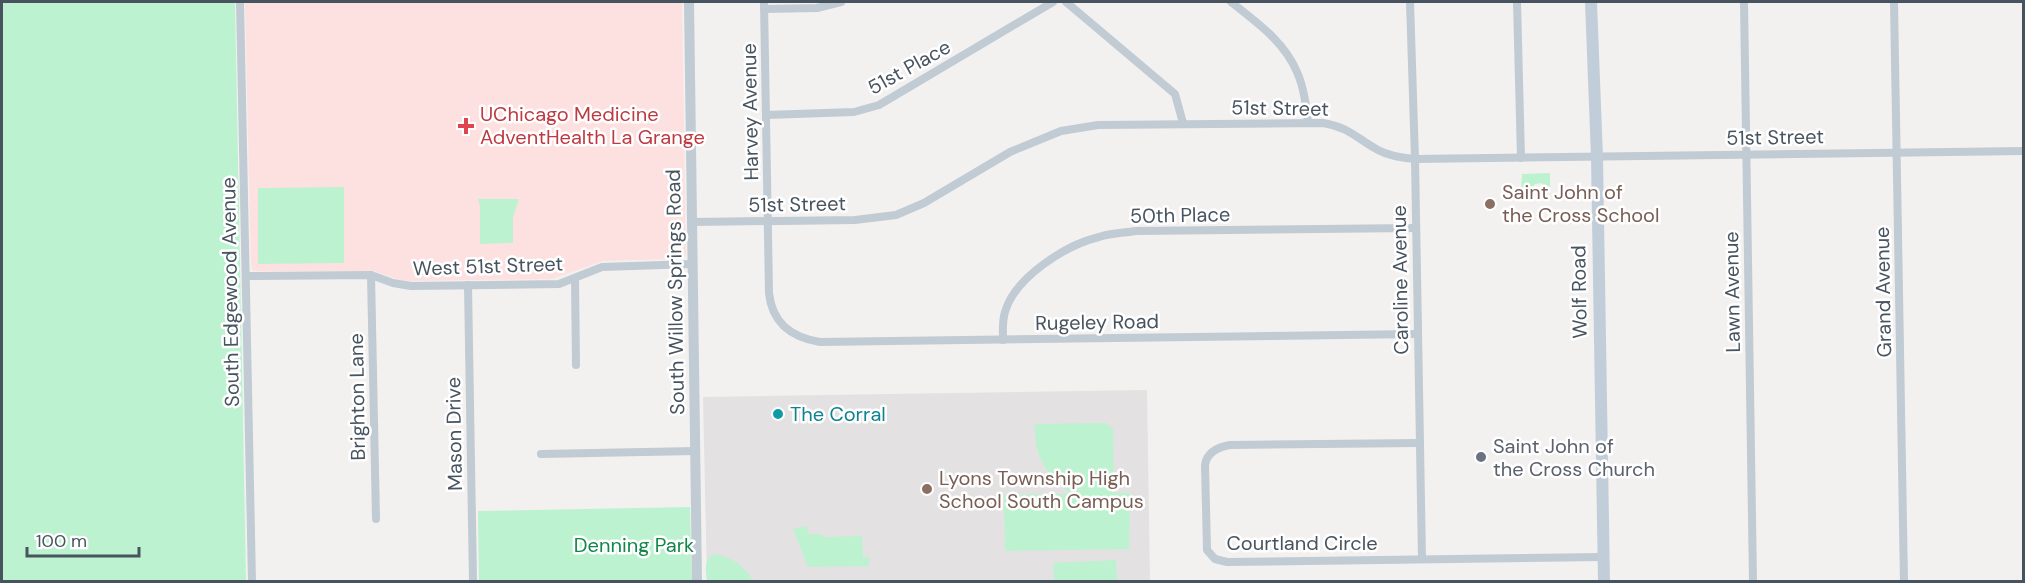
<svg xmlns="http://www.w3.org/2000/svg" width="2025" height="583" font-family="'DM Sans',sans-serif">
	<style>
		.education { fill: #e4e1e2 }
		.medical { fill: #fde1e0 }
		.green { fill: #bcf2cf }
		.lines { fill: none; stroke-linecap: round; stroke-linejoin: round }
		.minor { stroke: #c0cbd3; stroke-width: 8 }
		.tertiary { stroke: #c0cbd3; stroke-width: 10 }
		.secondary { stroke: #c1ceda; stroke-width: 12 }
		.health-dot { fill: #e0444e; stroke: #fff; stroke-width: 2 }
		.education-dot { fill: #8d6e63; stroke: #fff; stroke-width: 2 }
		.culture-dot { fill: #0f9aa8; stroke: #fff; stroke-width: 2 }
		.worship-dot { fill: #6b7280; stroke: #fff; stroke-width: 2 }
		.labels { text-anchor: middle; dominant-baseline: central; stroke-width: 5; stroke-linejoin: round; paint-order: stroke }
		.street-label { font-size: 20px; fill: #47545f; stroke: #fff }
		.health-label { font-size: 20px; fill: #be3a42; stroke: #fff; text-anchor: start }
		.education-label { font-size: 20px; fill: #785e54; stroke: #fff; text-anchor: start }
		.culture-label { font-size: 20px; fill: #0d838f; stroke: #fff; text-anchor: start }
		.worship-label { font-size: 20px; fill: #5b616d; stroke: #fff; text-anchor: start }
		.park-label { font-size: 20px; fill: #118647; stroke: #fff }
	</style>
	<rect width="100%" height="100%" fill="#f3f0f0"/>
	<polygon class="education" points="1147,390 1150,581 707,581 703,397"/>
	<polygon class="medical" points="245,2 682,2 686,255 676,259 603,261 552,279 409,281 400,280 374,271 253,271 251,265"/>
	<g class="green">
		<polygon points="2,2 235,2 246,581 2,581"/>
		<polygon points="1550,173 1550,189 1543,189 1542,183 1535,184 1528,191 1521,191 1522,174"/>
		<polygon points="344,187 344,263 258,264 258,188"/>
		<polygon points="478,199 519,199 513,217 513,243 480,244 480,206"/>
		<path d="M1106 423 1113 429 1114 493H1130L1129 549 1005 551 1004 495 1071 494C1045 472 1035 460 1035 424Z"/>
		<polygon points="690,507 692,581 479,581 478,511"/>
		<polygon points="807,526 808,534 822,534 823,537 862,536 863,557 869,557 869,566 808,567 793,529"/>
		<path d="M715 554C732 557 745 566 753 581H707C706 571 703 558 715 554Z"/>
		<polygon points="1116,560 1117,581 1054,581 1053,563"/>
	</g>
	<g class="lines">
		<g class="minor">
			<polyline points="240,2 252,582"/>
			<path d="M764 2 769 293C772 323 791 337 820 342L1417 334"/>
			<polyline points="1066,2 1175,94 1183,123"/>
			<path d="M1231 2C1256 22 1284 41 1297 72 1304 88 1306 105 1308 122"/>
			<polyline points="1410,2 1415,159 1422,559"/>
			<polyline points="1517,2 1521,158"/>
			<polyline points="1744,2 1753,582"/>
			<polyline points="1894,2 1904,582"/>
			<polyline points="764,9 817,8 841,2"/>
			<polyline points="766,115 854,112 879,105 1053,2"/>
			<path d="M692 222 855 220 896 215 924 203 1010 152 1061 131 1098 125 1323 123C1349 127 1356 138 1378 150 1389 156 1403 158 1415 159L2024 151"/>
			<polyline points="371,275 376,519"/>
			<polyline points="247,276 371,275 393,283 411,286 559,284 602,267 693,264"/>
			<polyline points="575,279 576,365"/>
			<polyline points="468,285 473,582"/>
			<path d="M1003 340C1003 330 1002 321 1005 312 1015 277 1066 245 1099 237 1111 233 1124 233 1136 231L1415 228"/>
			<path d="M1419 443 1230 445C1218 447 1207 452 1205 465L1207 550 1215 559 1227 562 1603 557"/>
			<polyline points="541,454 695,451"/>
		</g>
		<polyline class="tertiary" points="689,2 697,582"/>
		<polyline class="secondary" points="1591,2 1597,157 1604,582"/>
	</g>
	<path class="health-dot" d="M463 117h6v6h6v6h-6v6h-6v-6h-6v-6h6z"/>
	<g class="education-dot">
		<circle cx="1490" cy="204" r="6"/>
		<circle cx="927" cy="489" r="6"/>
	</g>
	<circle class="culture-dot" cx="778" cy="414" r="6"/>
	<circle class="worship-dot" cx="1481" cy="457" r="6"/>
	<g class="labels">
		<g class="street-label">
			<text transform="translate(909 67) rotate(-29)">51st Place</text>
			<text transform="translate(1280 108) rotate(1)">51st Street</text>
			<text transform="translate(750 112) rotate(-91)">Harvey Avenue</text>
			<text transform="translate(1775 137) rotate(-1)">51st Street</text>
			<text transform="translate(797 204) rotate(-1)">51st Street</text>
			<text transform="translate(1180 215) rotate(-1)">50th Place</text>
			<text transform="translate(488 266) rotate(-2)">West 51st Street</text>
			<text transform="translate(1400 280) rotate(-91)">Caroline Avenue</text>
			<text transform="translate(230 292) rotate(-91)">South Edgewood Avenue</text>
			<text transform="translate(675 292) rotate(-91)">South Willow Springs Road</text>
			<text transform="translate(1579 292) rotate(-91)">Wolf Road</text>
			<text transform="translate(1732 292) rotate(-91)">Lawn Avenue</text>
			<text transform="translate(1883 292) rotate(-91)">Grand Avenue</text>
			<text transform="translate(1097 322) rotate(-1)">Rugeley Road</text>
			<text transform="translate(357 397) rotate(-91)">Brighton Lane</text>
			<text transform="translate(454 434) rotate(-91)">Mason Drive</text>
			<text x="1302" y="543">Courtland Circle</text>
		</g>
		<g class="health-label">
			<text x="480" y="114">UChicago Medicine<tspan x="480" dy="23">AdventHealth La Grange</tspan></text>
		</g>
		<g class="education-label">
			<text x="1502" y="192">Saint John of<tspan x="1502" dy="23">the Cross School</tspan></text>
			<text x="939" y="478">Lyons Township High<tspan x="939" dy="23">School South Campus</tspan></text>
		</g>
		<g class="culture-label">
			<text x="790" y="414">The Corral</text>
		</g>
		<g class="worship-label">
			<text x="1493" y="446">Saint John of<tspan x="1493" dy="23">the Cross Church</tspan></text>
		</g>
		<g class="park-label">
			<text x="634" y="545">Denning Park</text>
		</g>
	</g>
	<rect width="2025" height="583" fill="none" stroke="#47545f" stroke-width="6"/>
	<path d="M27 547v9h112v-9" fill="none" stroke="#47545f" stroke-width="3"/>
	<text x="36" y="547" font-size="18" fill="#47545f" stroke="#ffffff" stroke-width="4.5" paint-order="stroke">100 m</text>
</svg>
